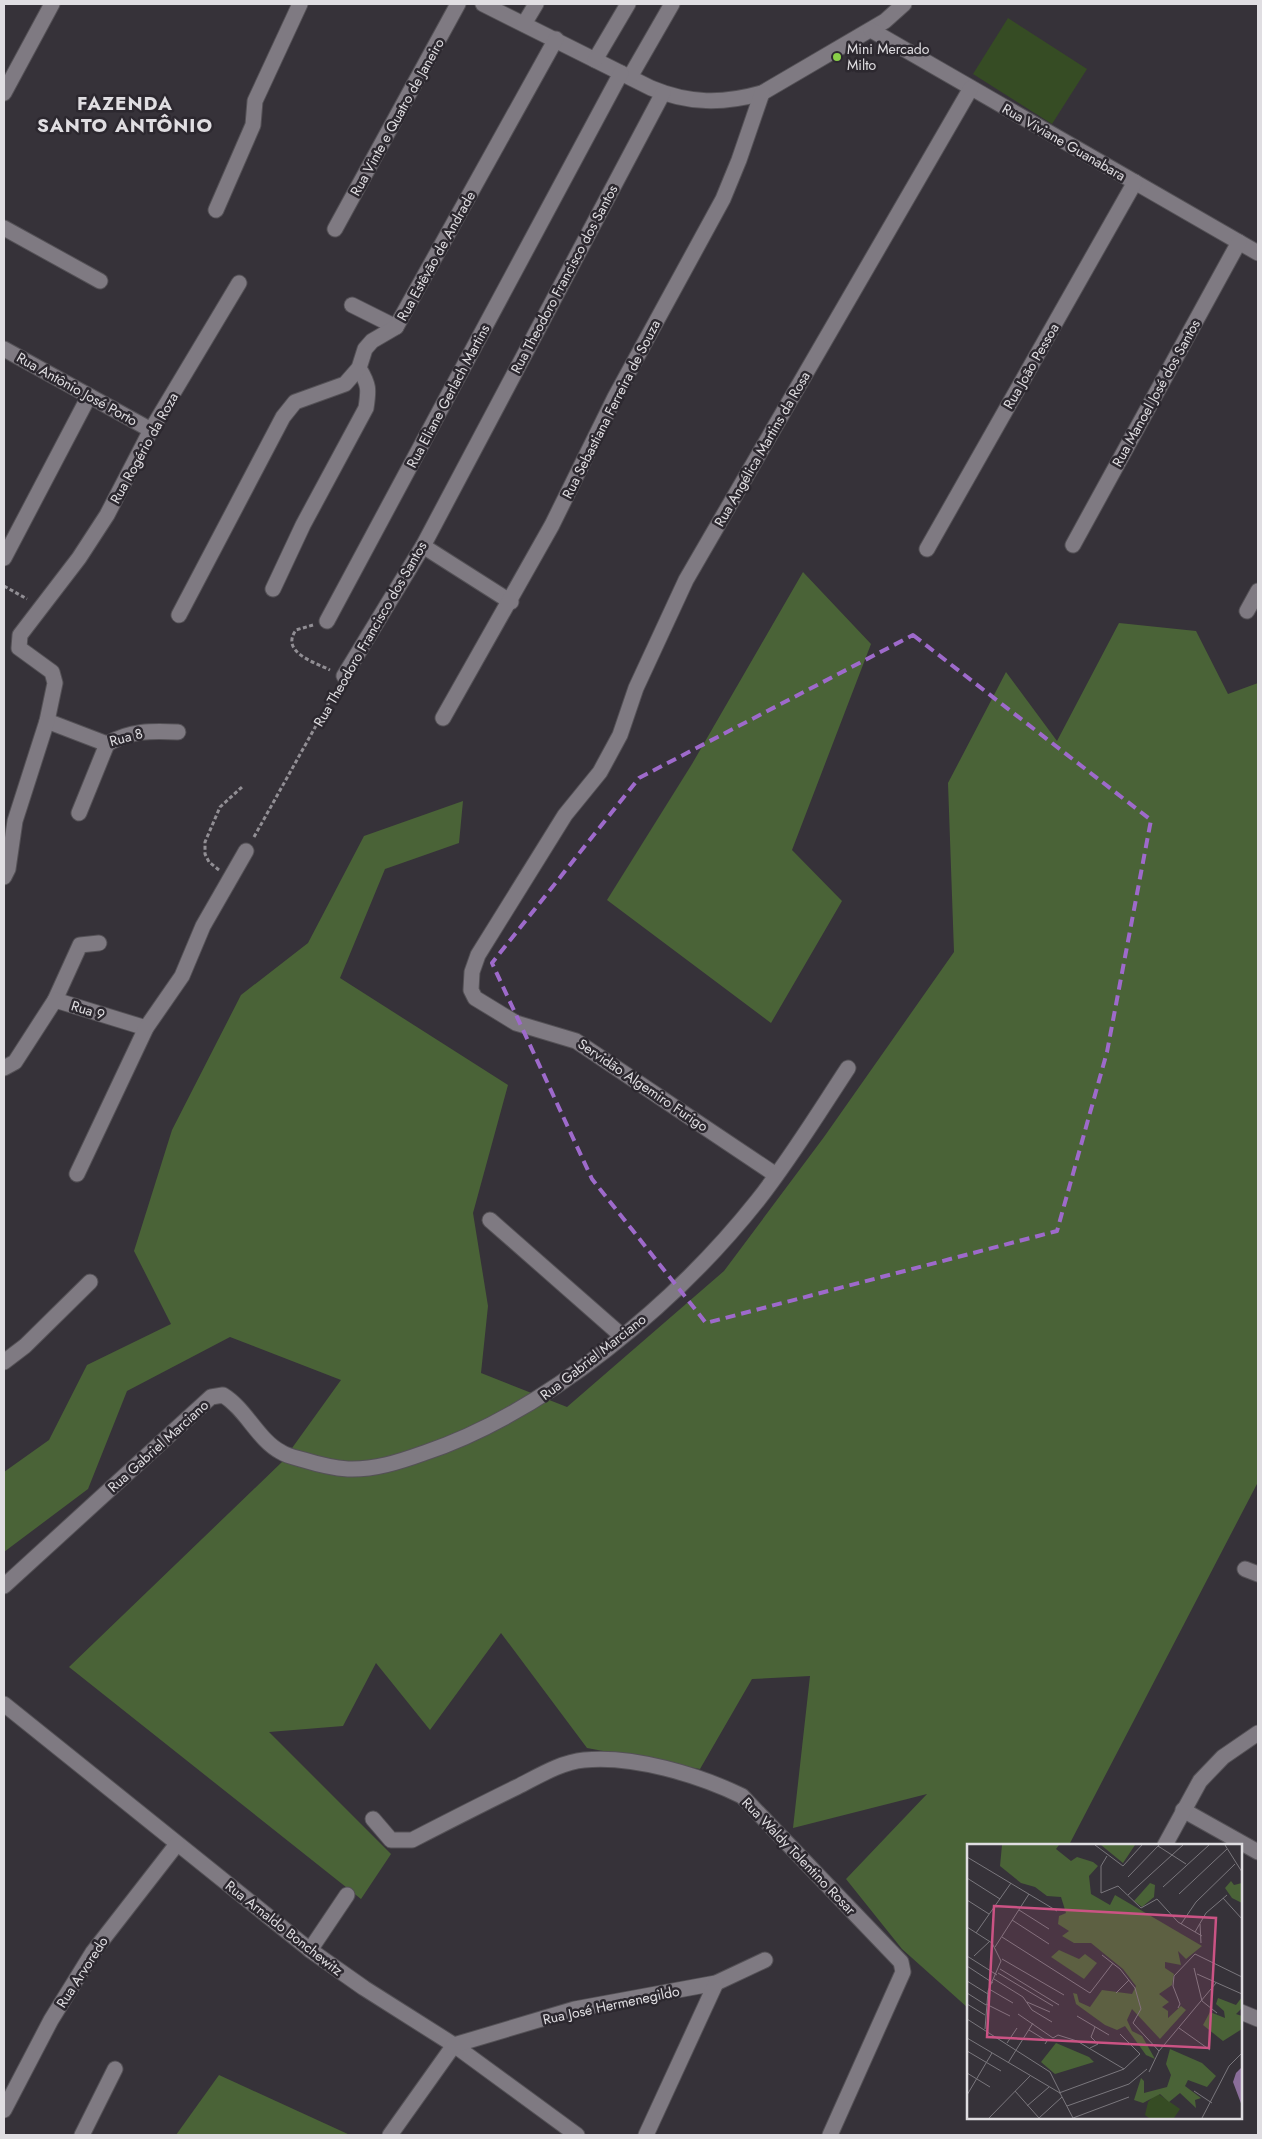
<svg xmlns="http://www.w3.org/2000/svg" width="1262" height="2139" font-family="Jost,sans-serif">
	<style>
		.green { fill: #364c24 }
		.forest { fill: #4a6337 }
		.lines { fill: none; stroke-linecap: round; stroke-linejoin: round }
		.minor-casing { stroke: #545156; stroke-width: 17 }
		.path { stroke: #918e94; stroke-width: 3; stroke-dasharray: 4 2.5; stroke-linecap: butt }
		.minor { stroke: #7f7a82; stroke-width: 15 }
		.marked { fill: none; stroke: #9e6acb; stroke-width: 4; stroke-dasharray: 10 6; stroke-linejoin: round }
		.poi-dot { fill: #89cf48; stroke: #2c282f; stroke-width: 2 }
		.labels { text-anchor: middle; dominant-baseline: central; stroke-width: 5; stroke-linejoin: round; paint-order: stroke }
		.poi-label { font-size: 14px; fill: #e0dee2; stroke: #2c282f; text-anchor: start }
		.street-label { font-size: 14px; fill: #e0dee2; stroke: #2c282f }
		.district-label { font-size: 19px; font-weight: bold; letter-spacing: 1px; fill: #e0dee2; stroke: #2c282f }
		.inset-road { fill: none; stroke: #7a777d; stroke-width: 1 }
		.view { fill: #cb5384; fill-opacity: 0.15; stroke: #cb5384; stroke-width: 2.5 }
		.inset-edge { fill: none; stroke: #e0dee2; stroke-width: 2.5 }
	</style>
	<rect width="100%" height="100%" fill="#363239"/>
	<polygon class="green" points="1008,18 1087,69 1052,124 973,74"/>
	<g class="forest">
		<polygon points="803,572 871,644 792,850 842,901 771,1023 607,900 692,764"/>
		<polygon points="1119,623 1196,631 1228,694 1258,683 1258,1482 1069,1845 968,1845 968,2008 902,1949 846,1879 927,1794 793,1828 810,1676 752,1679 700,1769 587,1748 501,1633 430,1730 376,1663 343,1726 269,1732 391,1854 361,1899 69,1667 282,1462 341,1380 230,1337 127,1391 88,1489 4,1552 4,1472 49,1440 87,1365 171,1324 134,1251 172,1130 241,995 308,943 364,836 463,801 459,843 385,869 340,978 508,1085 473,1213 488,1306 481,1373 567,1407 724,1271 824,1137 954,952 948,783 1006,672 1057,741"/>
		<polygon points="219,2075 350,2135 176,2135"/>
	</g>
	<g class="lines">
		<g class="minor-casing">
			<g id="minor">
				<path d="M483 4 651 88C689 104 723 104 762 93L885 21 904 4"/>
				<polyline points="524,24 536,4"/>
				<polyline points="871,30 1258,253"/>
				<polyline points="595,60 628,4"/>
				<polyline points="630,77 672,4"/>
				<polyline points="4,93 52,4"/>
				<polyline points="216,210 253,125 255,101 300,4"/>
				<polyline points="4,228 100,281"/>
				<polyline points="335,229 458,4"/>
				<polyline points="352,305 396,327"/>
				<polyline points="4,349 151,430"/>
				<polyline points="1073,545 1239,242"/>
				<polyline points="423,546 511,602"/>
				<polyline points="927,549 1135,182"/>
				<polyline points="4,558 89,396"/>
				<path d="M273 589 303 525 366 408C369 389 369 385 359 368"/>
				<polyline points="1247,611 1258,591"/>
				<polyline points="179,615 283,417 295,402 345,384 359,368 365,349 372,341 396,327 556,39"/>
				<polyline points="327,621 621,73"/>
				<polyline points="344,676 423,546 663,93"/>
				<polyline points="443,718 552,525 615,397 723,199 739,160 762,93"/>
				<path d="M47 721 107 744C131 730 152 731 178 732"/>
				<polyline points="79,813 107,744"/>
				<polyline points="4,877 8,869 15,821 47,721 55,683 52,672 19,648 20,635 79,558 107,515 151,430 239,283"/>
				<polyline points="55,1000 80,945 99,943"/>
				<polyline points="4,1068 15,1062 55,1000 146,1028"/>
				<polyline points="77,1174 146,1028 182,976 203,926 246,851"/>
				<polyline points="776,1175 576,1041 516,1023 475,998 471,990 472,972 478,955 565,815 600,772 620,735 636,688 686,580 971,88"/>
				<polyline points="490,1220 622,1336"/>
				<polyline points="4,1362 25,1346 90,1282"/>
				<polyline points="1245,1569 1258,1574"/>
				<path d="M4 1586 211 1397 223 1395C246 1409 258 1440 281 1452 287 1456 297 1458 304 1460 317 1464 334 1468 348 1469 374 1470 399 1462 424 1453 547 1412 678 1301 758 1200 791 1158 819 1112 848 1068"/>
				<polyline points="4,1704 310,1950 364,1988 454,2045 577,2135"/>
				<polyline points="1183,1810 1258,1852"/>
				<path d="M373 1819 391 1840H412C447 1822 482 1804 517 1787 537 1777 561 1762 584 1760 633 1755 699 1775 742 1796L901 1962 903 1972 830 2135"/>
				<polyline points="1165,1845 1200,1781 1223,1757 1258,1733"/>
				<polyline points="310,1950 347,1895"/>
				<polyline points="1241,2012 1258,2019"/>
				<polyline points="4,2110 51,2020 93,1952 177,1844"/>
				<polyline points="82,2135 115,2069"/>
				<polyline points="390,2135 454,2045 575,2009 716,1983 765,1960"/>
				<polyline points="646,2135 716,1983"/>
			</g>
		</g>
		<g class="path">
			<polyline points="4,586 27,599"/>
			<path d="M313 625 296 630C280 652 314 662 330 670"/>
			<polyline points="254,837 337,688"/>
			<polyline points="219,870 209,862 205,854 205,842 220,807 242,787"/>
		</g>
		<use href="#minor" class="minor"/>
	</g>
	<path class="marked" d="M913 635 1151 820 1107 1052 1057 1231 706 1323 592 1179 492 963 639 778Z"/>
	<circle class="poi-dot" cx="837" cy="57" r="5"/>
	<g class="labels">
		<g class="poi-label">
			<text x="847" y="49">Mini Mercado<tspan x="847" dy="16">Milto</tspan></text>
		</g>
		<g class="street-label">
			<text transform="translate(397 117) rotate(-61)">Rua Vinte e Quatro de Janeiro</text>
			<text transform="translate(1064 142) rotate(30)">Rua Viviane Guanabara</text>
			<text transform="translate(436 256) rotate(-61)">Rua Estêvão de Andrade</text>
			<text transform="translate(564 279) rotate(-62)">Rua Theodoro Francisco dos Santos</text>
			<text transform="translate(1031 366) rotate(-60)">Rua João Pessoa</text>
			<text transform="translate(77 389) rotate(29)">Rua Antônio José Porto</text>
			<text transform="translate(1156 393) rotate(-61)">Rua Manoel José dos Santos</text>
			<text transform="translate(448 396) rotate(-62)">Rua Eliane Gerlach Martins</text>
			<text transform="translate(611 409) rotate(-63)">Rua Sebastiana Ferreira de Souza</text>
			<text transform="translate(144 448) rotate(-61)">Rua Rogério da Roza</text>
			<text transform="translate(762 449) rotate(-60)">Rua Angélica Martins da Rosa</text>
			<text transform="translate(370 634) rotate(-60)">Rua Theodoro Francisco dos Santos</text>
			<text transform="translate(126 737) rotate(-15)">Rua 8</text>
			<text transform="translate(88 1010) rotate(17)">Rua 9</text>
			<text transform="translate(643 1085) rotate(34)">Servidão Algemiro Furigo</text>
			<text transform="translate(593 1357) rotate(-38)">Rua Gabriel Marciano</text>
			<text transform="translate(158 1446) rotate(-42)">Rua Gabriel Marciano</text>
			<text transform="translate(799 1856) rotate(46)">Rua Waldy Tolentino Rosar</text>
			<text transform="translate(284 1928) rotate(38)">Rua Arnaldo Bonchewitz</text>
			<text transform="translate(82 1972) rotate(-57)">Rua Arvoredo</text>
			<text transform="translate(611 2005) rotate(-12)">Rua José Hermenegildo</text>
		</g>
		<g class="district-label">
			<text x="125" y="103">FAZENDA<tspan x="125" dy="22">SANTO ANTÔNIO</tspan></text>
		</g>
	</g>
	<g transform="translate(967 1844)">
		<rect width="275" height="275" fill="#363239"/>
		<path d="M190 249 213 265 207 274H182L178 271 181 258Z" fill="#364c24"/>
		<path d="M35 1H92L89 5 104 17 110 13 126 18 131 22 122 32 124 50 143 61 148 51 235 102 219 115 211 107 214 121 198 118V124L207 130 205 141 192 150 202 158 195 163 201 167V174L214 162 219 166 193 195 165 165 160 176 165 187 175 192 188 215 179 211 158 182 150 186 138 181 109 160 106 149 110 150 112 158 123 163 135 146 165 150 169 142 156 125 124 99H107L95 92 102 87 91 80 92 72 99 69 94 53 80 52 68 43 54 39 33 22ZM134 1H168L156 19ZM264 37 267 41 275 39V59L265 54 258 44ZM183 39 188 41 187 53 175 63 167 57ZM92 106 112 115 118 110 130 119 117 135 84 113ZM275 153V164L269 170 275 172V185L256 197 236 181 243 168 258 174 257 167 249 160 251 154 269 161ZM89 199 122 213 127 218 88 230 74 218ZM203 205 235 219 249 232 240 243 221 236 218 242 234 254 228 256 229 264 213 249 202 258 193 250 176 259 167 256 174 234 177 237V249L200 243 204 231 199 220Z" fill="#4a6337"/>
		<path d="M275 223V262L266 238 269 229Z" fill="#8a6e9a"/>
		<path class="inset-road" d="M128 1 156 22 175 1M258 1 275 28M191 2 219 20M140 12 134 22V49L151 42 174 64 190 55 211 78 235 92M0 13 90 67M161 33 192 1M0 34 33 55M196 43 242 1M212 50 260 5M161 51 216 1M256 54 275 75M0 56 22 70M52 66 82 85M45 76 82 100M214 80 229 58 268 20M233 80 234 99M0 83 25 99 34 117 21 147 18 185M228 88 239 69 260 51M9 89 44 39M35 93 123 149 146 119M28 103 62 50M135 111 153 125 168 144 174 165 166 179 192 207M0 112 30 131M7 112 23 97M35 115 97 151M0 122 26 139M227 124 235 157 250 169M33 125 92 161M31 129 86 162M230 130 275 150M27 135 56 153 65 166 85 178M0 137 21 150M22 145 46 159M0 149 19 161M149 149 162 136M60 158 83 168M0 160 18 171M19 160 43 172M211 164 213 160 206 142 207 132 228 110 275 133M51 170 86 194 91 191 110 197 157 225M110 172 142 191M0 175 83 228 93 248M212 184 243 206M62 186 80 197 78 200M0 194 93 249 106 274M40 199 50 184M123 204 131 200 124 193 128 183M0 207 34 227M41 219 66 179M182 228 192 207 249 139M0 229 23 243M48 247 72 274M227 247 245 259M92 249 157 225 173 210 153 190M0 251 25 209M60 262 82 243M100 262 162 240 180 225M22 274 63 232M72 274 95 253M106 274 162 253M235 274 262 222 275 209"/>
		<path class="view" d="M27 62 249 74 242 204 20 193Z"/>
		<rect width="275" height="275" class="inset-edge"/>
	</g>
	<rect width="1262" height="2139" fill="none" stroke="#e0dee2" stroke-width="10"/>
</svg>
